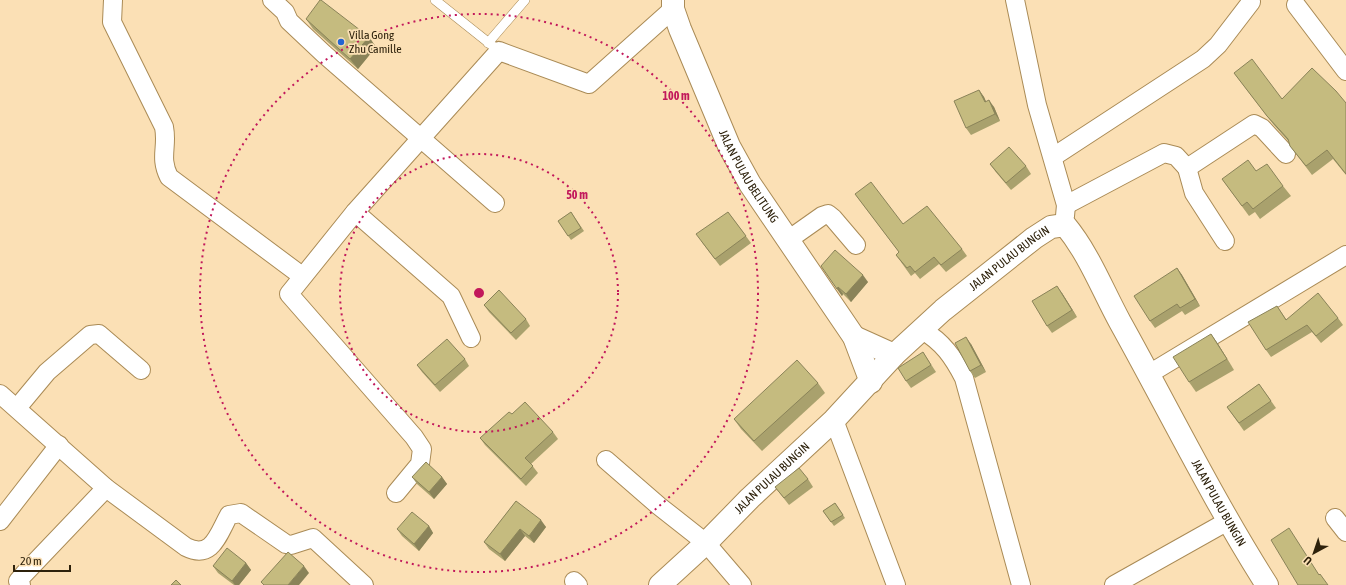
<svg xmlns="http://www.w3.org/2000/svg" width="1346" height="585" font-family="'Asap Condensed',sans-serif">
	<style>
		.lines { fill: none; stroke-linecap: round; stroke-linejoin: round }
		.lane-casing { stroke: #aa8b56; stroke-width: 10 }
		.street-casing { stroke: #aa8b56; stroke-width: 20 }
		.secondary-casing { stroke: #aa8b56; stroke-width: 24 }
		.lane { stroke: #fff; stroke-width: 9 }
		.street { stroke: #fff; stroke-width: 18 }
		.secondary { stroke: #fff; stroke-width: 22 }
		.wall { fill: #a9a16d }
		.shaded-wall { fill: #8a8359 }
		.building { fill: #c5bb7f; stroke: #8a8359 }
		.ring { fill: none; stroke: #c2185b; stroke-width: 2; stroke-dasharray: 2 4 }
		.poi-dot { fill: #2365d1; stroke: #fbe0b5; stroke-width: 1.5 }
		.labels { text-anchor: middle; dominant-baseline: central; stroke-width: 3.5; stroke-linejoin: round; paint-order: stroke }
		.poi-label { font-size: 12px; fill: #2d210b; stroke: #fbe0b5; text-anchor: start }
		.street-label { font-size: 12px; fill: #2d210b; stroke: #fbe0b5 }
		.centre { fill: #c2185b; stroke: #fbe0b5; stroke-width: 2 }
		.ring-label { font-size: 12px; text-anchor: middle; font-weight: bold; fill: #c2185b; stroke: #fbe0b5; stroke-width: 3.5; stroke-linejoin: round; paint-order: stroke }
	</style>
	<rect width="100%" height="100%" fill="#fbe0b5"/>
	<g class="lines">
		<g class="lane-casing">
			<g id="lane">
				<polyline points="435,0 499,51"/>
				<polyline points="488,43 525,0"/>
			</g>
		</g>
		<g class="street-casing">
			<g id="street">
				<path d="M113 0 112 22 164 127C168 147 159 157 169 177L302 276"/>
				<polyline points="272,0 285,12 289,21 324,54 495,203"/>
				<polyline points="1015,0 1037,105 1066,205 1065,216"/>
				<polyline points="1296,5 1346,71"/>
				<polyline points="1053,157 1203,59 1218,45 1251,2"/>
				<polyline points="1187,168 1194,193 1225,241"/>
				<polyline points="1066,205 1164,153 1176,156 1187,168 1254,124 1262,128 1286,154"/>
				<polyline points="355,212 451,296 471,338"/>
				<polyline points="788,240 822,216 828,214 833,218 856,245"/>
				<path d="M922 330C943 342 953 357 964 378L1021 585"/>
				<polyline points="1149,374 1346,255"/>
				<path d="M0 394 106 488 186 547C212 560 218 535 229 515L241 513 286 544 291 545 313 538 364 585"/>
				<polyline points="17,408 47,372 90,335 99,334 141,370"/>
				<polyline points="834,420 896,585"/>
				<polyline points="606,460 659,506 706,543 742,585"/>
				<polyline points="396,493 420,464 422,449 414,437 289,294 355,212 499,51 589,84 673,9"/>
				<polyline points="1335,518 1346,532"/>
				<polyline points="0,521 59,445"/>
				<polyline points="574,581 578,585"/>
				<polyline points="21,585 18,581 24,574 106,488"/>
				<polyline points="1114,585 1228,521"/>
			</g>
		</g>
		<g class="secondary-casing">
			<g id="secondary">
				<path id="s1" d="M673 0V9L680 29 729 146 750 184 854 337 871 382"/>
				<polyline points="854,337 894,355"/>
				<path id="s2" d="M660 585 706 543 750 498 834 420 894 355 943 310 1034 238 1051 227 1065 225C1089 254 1102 289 1120 322 1169 410 1213 500 1267 585"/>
			</g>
		</g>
		<use href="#lane" class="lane"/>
		<use href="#street" class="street"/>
		<use href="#secondary" class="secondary"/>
	</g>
	<g class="wall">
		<polygon points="306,19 369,37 376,47 358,69 313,29"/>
		<polygon points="1234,73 1282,99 1346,103 1346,175 1333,159 1312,175 1290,146 1289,142 1273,124"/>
		<polygon points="979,90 984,97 986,102 994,107 1000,121 971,135 966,128"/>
		<polygon points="990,164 1026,166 1031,174 1011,190 995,171"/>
		<polygon points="1256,171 1283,186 1291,196 1260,219 1255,212 1249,216 1222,179"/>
		<polygon points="855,194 903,224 962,249 967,256 946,272 939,264 920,279 915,273 911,276 896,255 899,252"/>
		<polygon points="571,212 584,231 571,240 558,221"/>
		<polygon points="728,212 751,243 720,266 701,241"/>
		<polygon points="821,266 868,282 851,302 843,294 842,296"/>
		<polygon points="1177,268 1182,275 1200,306 1185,315 1182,311 1155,328 1150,321"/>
		<polygon points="1062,293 1077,317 1052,333 1047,326"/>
		<polygon points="484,305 526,319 530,326 516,340 489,312"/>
		<polygon points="1277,306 1286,319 1338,318 1343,325 1321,343 1312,332 1271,357 1266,350"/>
		<polygon points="1211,334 1218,344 1234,370 1196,392 1189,382"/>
		<polygon points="971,344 986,372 975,378 970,371"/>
		<polygon points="923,352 936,372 911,388 906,381"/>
		<polygon points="465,359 469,366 440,392 422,372 417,365"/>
		<polygon points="818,383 825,393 762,451 741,429 734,419"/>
		<polygon points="1259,384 1276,408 1244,431 1227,407"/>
		<polygon points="512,414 553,432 558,439 531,464 538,473 526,486 485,445 480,438"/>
		<polygon points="412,477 442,477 447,484 434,499 417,484"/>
		<polygon points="808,479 813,487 789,505 775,487"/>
		<polygon points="516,501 546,527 534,543 525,536 505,561 489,549 484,542"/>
		<polygon points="835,503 845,518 834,526 823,511"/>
		<polygon points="429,526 433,533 419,551 402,536 397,529"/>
		<polygon points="246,563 251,570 239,585 234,585 218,573 213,566"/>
	</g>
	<g class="shaded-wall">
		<polygon points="369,37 376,47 358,69 350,59"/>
		<polygon points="979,90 984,97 990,110 985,102"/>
		<polygon points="989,100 994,107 1000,121 995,114"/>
		<polygon points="1177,268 1182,275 1200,306 1195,299"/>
		<polygon points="863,275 868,282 851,302 846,294"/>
		<polygon points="1057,286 1062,293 1077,317 1072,310"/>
		<polygon points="838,287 843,294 842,296 837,289"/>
		<polygon points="1211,334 1218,344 1234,370 1227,359"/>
		<polygon points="966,337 971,344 986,372 981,365"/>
		<polygon points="442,477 447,484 434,499 429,492"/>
		<polygon points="541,520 546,527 534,543 529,536"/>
		<polygon points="429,526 433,533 419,551 414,544"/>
		<polygon points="520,529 525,536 505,561 500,554"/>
		<polygon points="246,563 251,570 239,585 235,585 232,581"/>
		<polygon points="304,566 309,573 299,585 288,585"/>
	</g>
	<g class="building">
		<polygon points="320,0 321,0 369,37 350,59 306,19"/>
		<polygon points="1252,59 1282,99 1312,68 1336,91 1346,103 1346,174 1327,150 1306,166 1290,146 1288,139 1267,116 1234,73"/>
		<polygon points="979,90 985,102 989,100 995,114 966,128 954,101"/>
		<polygon points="1009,147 1026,166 1006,183 990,164"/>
		<polygon points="1248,160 1256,171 1267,164 1283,186 1253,209 1247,202 1242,206 1222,179"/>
		<polygon points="871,182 903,224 927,206 962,249 941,265 934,257 915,272 910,266 907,268 896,255 899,252 855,194"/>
		<polygon points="571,212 581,228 568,236 558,221"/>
		<polygon points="728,212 746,236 715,259 696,234"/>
		<polygon points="835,250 863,275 846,294 838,287 837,289 821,266"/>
		<polygon points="1177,268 1195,299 1180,308 1177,304 1150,321 1134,296"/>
		<polygon points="1057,286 1072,310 1047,326 1032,301"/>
		<polygon points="499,290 526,319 511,333 484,305"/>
		<polygon points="1318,293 1338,318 1316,336 1307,325 1266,350 1248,322 1277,306 1286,320"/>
		<polygon points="1211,334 1227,359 1189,382 1173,357"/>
		<polygon points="966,337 981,365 970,371 955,343"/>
		<polygon points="447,339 465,359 435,385 417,365"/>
		<polygon points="923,352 931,365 906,381 898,368"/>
		<polygon points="797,360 818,383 754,441 734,419"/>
		<polygon points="1259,384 1271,401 1239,423 1227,407"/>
		<polygon points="525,402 553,432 525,458 533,466 521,479 480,438 509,412 512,414"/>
		<polygon points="426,462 442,477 429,492 412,477"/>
		<polygon points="799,468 808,479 784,498 775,487"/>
		<polygon points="516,501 541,520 529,536 520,529 500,554 484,542"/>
		<polygon points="835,503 843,515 831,522 823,511"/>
		<polygon points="412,512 429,526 414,544 397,529"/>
		<polygon points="1289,528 1319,575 1320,574 1328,585 1298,585 1271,540"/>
		<polygon points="227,548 246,563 232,581 213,566"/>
		<polygon points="288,552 304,566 288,585 264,585 261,582"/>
		<polygon points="176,580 181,585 171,585"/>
	</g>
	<g class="ring">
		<circle cx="479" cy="293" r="139"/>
		<circle cx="479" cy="293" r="279"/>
	</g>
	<circle class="poi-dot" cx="341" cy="42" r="4"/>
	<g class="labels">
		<g class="poi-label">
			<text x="349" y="35">Villa Gong<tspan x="349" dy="14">Zhu Camille</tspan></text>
		</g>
		<g class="street-label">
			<text stroke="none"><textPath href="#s1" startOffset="193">JALAN PULAU BELITUNG</textPath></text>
			<text stroke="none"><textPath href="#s2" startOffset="479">JALAN PULAU BUNGIN</textPath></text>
			<text stroke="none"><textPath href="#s2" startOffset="155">JALAN PULAU BUNGIN</textPath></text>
			<text stroke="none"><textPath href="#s2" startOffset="863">JALAN PULAU BUNGIN</textPath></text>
		</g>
	</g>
	<circle cx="479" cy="293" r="6" class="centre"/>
	<g class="ring-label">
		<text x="676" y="100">100 m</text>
		<text x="577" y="199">50 m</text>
	</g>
	<g transform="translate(1314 553) rotate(220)" stroke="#fbe0b5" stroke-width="3" paint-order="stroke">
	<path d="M0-3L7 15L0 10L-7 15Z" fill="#2d210b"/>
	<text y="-6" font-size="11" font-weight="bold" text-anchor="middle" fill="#2d210b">U</text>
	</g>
	<path d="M14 565v6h56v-6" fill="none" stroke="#2d210b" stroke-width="2"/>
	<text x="20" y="565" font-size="12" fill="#2d210b" stroke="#fbe0b5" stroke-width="3" paint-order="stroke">20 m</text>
</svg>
